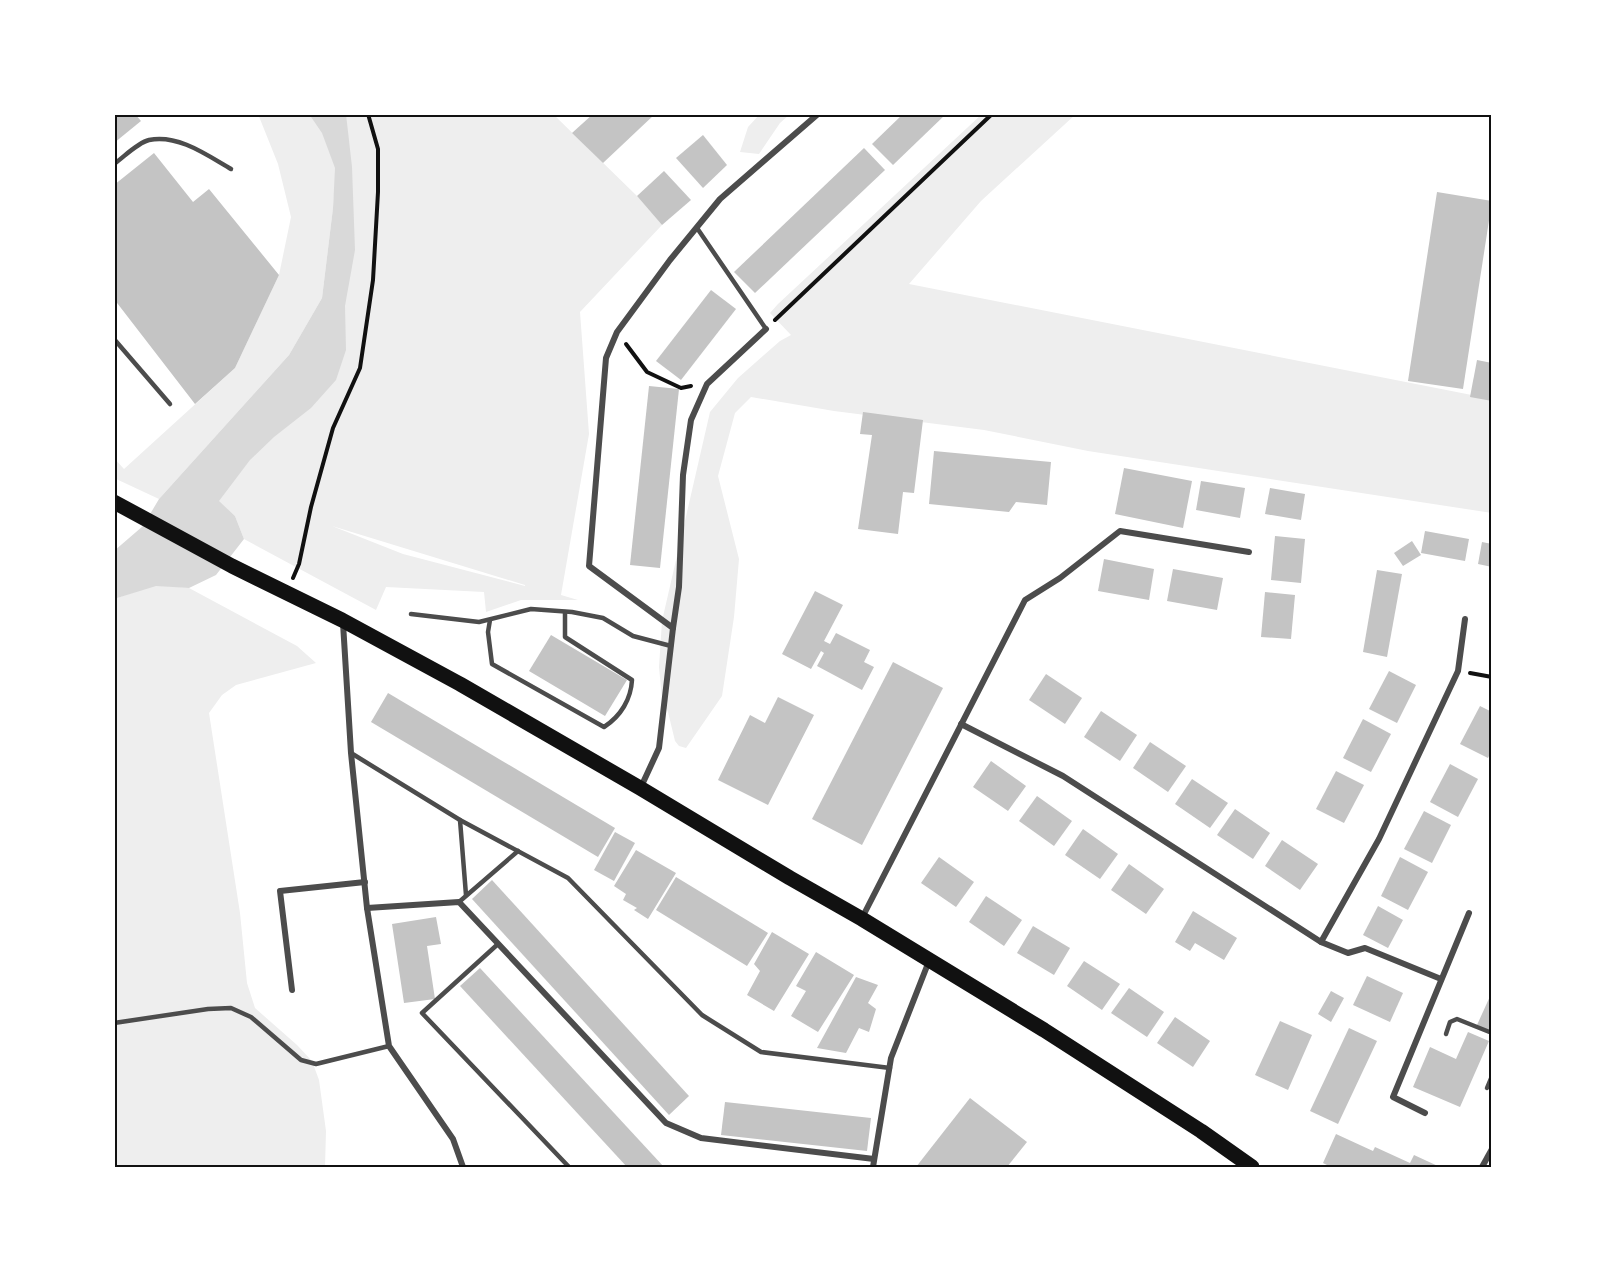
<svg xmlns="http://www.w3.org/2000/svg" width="1606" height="1281" font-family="'PT Serif',serif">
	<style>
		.green { fill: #eee; fill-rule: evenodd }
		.water { fill: #d9d9d9 }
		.building { fill: #c4c4c4 }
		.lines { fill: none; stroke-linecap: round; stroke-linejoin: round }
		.path { stroke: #111; stroke-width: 4 }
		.service { stroke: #4c4c4c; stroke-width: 4.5 }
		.minor { stroke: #4c4c4c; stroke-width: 6 }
		.primary { stroke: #111; stroke-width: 15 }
		.neatline { fill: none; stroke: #111; stroke-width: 2 }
	</style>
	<rect width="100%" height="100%" fill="#fff"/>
	<g class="green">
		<path d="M258 114H553L637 196 662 225 580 312 589 434 561 595 578 600H521L486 612 484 592 386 587 376 610 244 539 235 516 218 501 331 353 335 179 333 208 322 298 289 355 159 499 114 478V458L124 469 235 368 279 275 291 217 278 164ZM332 526 525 585V586L403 554Z"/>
		<polygon points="760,114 790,114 780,123 759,154 740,152 748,127"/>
		<polygon points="982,114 1076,114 981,201 909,284 1492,399 1492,513 1088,451 984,430 834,411 751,397 735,413 718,476 739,559 734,617 722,696 686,748 679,746 675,741 668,712 662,699 659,667 662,621 710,412 738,378 780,341 791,335 770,313 778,304"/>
		<polygon points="156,585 189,588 297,646 316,663 236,685 222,695 209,713 240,913 247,983 255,1008 297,1045 312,1061 319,1080 326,1131 325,1167 114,1167 114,599"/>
	</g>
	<polygon class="water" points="309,114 346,114 352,167 355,250 345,306 346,350 336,380 311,408 274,437 250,460 219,501 235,516 244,539 216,575 189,588 156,586 114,599 114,551 143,526 159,499 289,355 322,298 333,208 335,168 322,133"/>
	<g class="building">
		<polygon points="114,114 135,114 141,121 114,143"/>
		<polygon points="593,114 655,114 603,163 572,133"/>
		<polygon points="903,114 946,114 893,165 872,144"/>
		<polygon points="703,135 727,165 703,188 676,158"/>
		<polygon points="864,148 885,170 755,293 734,272"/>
		<polygon points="154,153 193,202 209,189 279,275 235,368 195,404 114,299 114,185"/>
		<polygon points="664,171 691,200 662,225 637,196"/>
		<polygon points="1437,192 1492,201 1463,389 1408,381"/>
		<polygon points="711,290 736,309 681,380 656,361"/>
		<polygon points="1477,360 1492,363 1492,401 1470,397"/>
		<polygon points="649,386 679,389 660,568 630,565"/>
		<polygon points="863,412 923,420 914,493 903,492 898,534 858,529 872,435 860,434"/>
		<polygon points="934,451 1051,462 1047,505 1016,502 1009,512 929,504"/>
		<polygon points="1124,468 1192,481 1183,528 1115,514"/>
		<polygon points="1201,481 1245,488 1240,518 1196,510"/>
		<polygon points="1270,488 1305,494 1301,520 1265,514"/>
		<polygon points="1425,531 1469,539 1465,561 1421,553"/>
		<polygon points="1275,536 1305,539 1301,583 1271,580"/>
		<polygon points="1412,541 1421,555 1403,566 1394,553"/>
		<polygon points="1482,542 1492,544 1492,567 1478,564"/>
		<polygon points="1104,559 1154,569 1149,600 1098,591"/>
		<polygon points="1173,569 1223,578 1217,610 1167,601"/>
		<polygon points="1377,570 1402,574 1387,657 1363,652"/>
		<polygon points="815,591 843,605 824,641 830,644 836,633 870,650 864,662 874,667 862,690 817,666 824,653 821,651 811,669 782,654"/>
		<polygon points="1265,592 1295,595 1291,639 1261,637"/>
		<polygon points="551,635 627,680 605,716 529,671"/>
		<polygon points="893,662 943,688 862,845 812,819"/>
		<polygon points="1389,671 1416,685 1397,723 1369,709"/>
		<polygon points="1046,674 1082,698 1065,724 1029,700"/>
		<polygon points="388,693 615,828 598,857 371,722"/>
		<polygon points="778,697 814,715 768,805 718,780 750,715 765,723"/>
		<polygon points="1480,706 1492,712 1492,750 1488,758 1460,744"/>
		<polygon points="1101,711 1137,735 1120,761 1084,737"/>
		<polygon points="1363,719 1391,734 1371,772 1343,758"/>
		<polygon points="1150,742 1186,766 1168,792 1133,768"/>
		<polygon points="991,761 1026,786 1008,811 973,787"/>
		<polygon points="1450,764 1478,779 1458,817 1430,802"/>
		<polygon points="1336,771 1364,785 1344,823 1316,809"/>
		<polygon points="1192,779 1228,803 1210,828 1175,804"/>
		<polygon points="1037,796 1072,821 1054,846 1019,821"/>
		<polygon points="1235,809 1270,833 1253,859 1217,835"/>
		<polygon points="1424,811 1451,825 1432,863 1404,849"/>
		<polygon points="1083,829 1118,854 1100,879 1065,855"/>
		<polygon points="615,832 635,843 614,881 594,870"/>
		<polygon points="1282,840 1318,864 1300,890 1265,866"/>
		<polygon points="636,850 676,873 648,919 634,910 637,908 623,900 626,894 614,886"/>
		<polygon points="939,857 974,882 956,907 921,883"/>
		<polygon points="1400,857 1428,872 1408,910 1381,896"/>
		<polygon points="1129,864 1164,889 1146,914 1111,890"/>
		<polygon points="676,877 768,933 747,966 656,910"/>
		<polygon points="492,880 689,1096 669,1115 472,899"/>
		<polygon points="986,896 1022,920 1004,946 969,922"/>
		<polygon points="1378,906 1403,920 1388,948 1363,935"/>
		<polygon points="1193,911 1237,938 1224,960 1195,943 1190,951 1175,942"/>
		<polygon points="436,917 441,944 427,946 435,999 404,1003 392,924"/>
		<polygon points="1033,926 1070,948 1054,975 1017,953"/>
		<polygon points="772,932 809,954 774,1011 747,995 760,971 754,964"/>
		<polygon points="816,952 854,975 818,1032 791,1016 806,991 796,986"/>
		<polygon points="1084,961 1120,984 1102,1010 1067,986"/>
		<polygon points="480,968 664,1167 627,1167 460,986"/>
		<polygon points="1367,976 1403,993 1390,1022 1353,1005"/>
		<polygon points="856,977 878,985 868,1003 876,1009 869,1032 859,1028 846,1053 817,1048"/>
		<polygon points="1129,988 1164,1012 1147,1037 1111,1013"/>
		<polygon points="1331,991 1344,998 1331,1022 1318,1014"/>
		<polygon points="1492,992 1492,1032 1477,1025"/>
		<polygon points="1175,1017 1210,1041 1193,1067 1157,1043"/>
		<polygon points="1280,1021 1312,1035 1288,1090 1255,1075"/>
		<polygon points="1349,1028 1377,1041 1338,1124 1310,1111"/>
		<polygon points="1468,1032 1489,1041 1460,1107 1413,1087 1430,1047 1456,1059"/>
		<polygon points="970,1098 1027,1142 1007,1167 916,1167"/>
		<polygon points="725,1102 871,1118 867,1151 721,1135"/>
		<polygon points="1336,1134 1373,1151 1375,1147 1410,1163 1414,1155 1440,1167 1331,1167 1323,1163"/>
	</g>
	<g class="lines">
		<g class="path">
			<polyline points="775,320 992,114"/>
			<polyline points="626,344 647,372 681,388 691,386"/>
			<polyline points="293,578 299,564 311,507 333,428 360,368 373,280 378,192 378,149 368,114"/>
			<polyline points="1470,673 1492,677"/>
		</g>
		<g class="service">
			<path d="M114 164C124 157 137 143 149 140 178 134 207 155 231 169"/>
			<polyline points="697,228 766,329"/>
			<polyline points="114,339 170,404"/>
			<polyline points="411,614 479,622 531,609 572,612 603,618 633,636 671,646"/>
			<path d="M490 620 488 632 492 664 604 727C621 716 631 699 632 680L565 637V612"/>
			<polyline points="351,753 460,820 568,878 702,1015 761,1052 890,1068"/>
			<polyline points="460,820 466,895"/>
			<polyline points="459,902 518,851"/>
			<polyline points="498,944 422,1013 569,1167"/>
			<polyline points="114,1023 208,1009 231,1008 251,1017 301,1060 316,1064 389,1046"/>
			<polyline points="1446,1034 1450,1022 1457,1019 1492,1033"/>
			<polyline points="1487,1088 1492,1076"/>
		</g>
		<g class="minor">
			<polyline points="343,623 351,753 367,908 389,1046 453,1139 463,1167"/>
			<polyline points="673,628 679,587 683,475 691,420 707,384 766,329"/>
			<polyline points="961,724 1063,776 1321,942 1348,953 1365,948 1441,979"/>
			<polyline points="641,787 659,748 673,628 589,566 606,358 617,332 670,260 720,199 818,114"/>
			<polyline points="367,908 459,902 666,1123 701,1138 874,1159"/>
			<polyline points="862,918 1025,600 1060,578 1120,531 1249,552"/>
			<polyline points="1321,942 1379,839 1458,671 1465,619"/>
			<polyline points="292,990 280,891 365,882"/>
			<polyline points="1425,1113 1393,1097 1469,913"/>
			<polyline points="873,1167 891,1058 929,961"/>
			<polyline points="1482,1167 1492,1149"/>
		</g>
		<polyline class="primary" points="114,502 232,566 342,620 460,684 640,788 790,878 862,919 1044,1030 1201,1131 1252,1167"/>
	</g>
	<rect width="1606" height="1281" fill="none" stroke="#ffffff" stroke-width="231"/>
	<rect x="116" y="116" width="1374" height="1050" class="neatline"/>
</svg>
